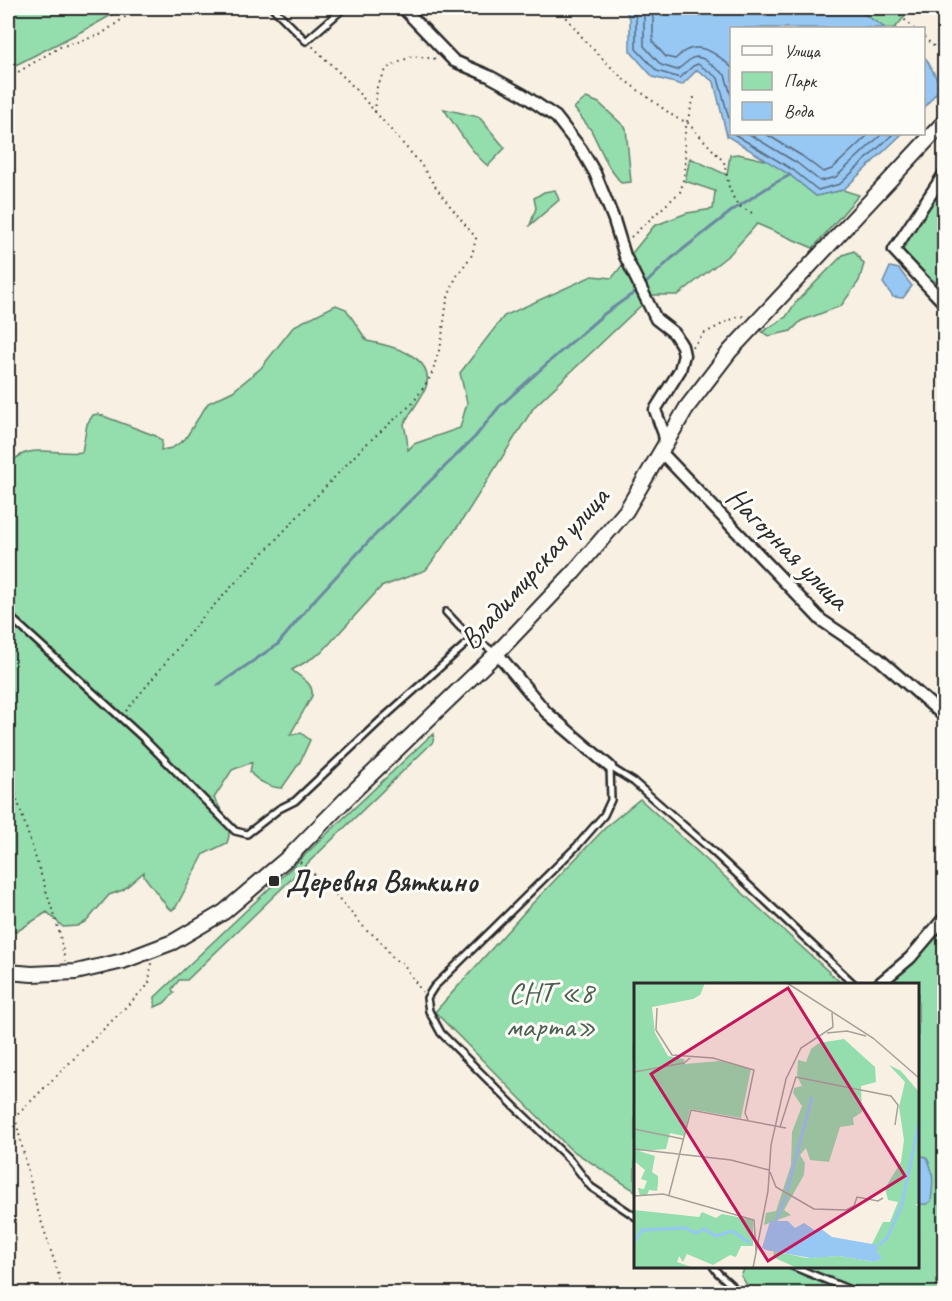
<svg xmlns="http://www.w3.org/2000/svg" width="952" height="1301" font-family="Caveat,sans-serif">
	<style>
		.green { fill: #94ddac; stroke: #60846c; stroke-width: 1.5 }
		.water { fill: #97c7f3; stroke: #6c89a3; stroke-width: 1.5 }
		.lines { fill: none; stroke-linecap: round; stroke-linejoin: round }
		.shore { stroke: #56697b; stroke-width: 1.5 }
		.stream { stroke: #6c89a3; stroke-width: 3 }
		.service-casing { stroke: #2b2b2b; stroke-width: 10 }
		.minor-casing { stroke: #2b2b2b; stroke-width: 15 }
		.tertiary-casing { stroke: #2b2b2b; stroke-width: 18 }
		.path { stroke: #2b2b2b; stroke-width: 2; stroke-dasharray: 1.5 4.5; stroke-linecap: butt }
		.service { stroke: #fdfcf7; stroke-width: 5 }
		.minor { stroke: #fdfcf7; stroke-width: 10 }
		.tertiary { stroke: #fdfcf7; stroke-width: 14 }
		.poi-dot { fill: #2b2b2b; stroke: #fdfcf7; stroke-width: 2 }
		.labels { text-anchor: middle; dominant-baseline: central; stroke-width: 6; stroke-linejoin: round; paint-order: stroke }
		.street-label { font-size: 30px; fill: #2b2b2b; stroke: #fdfcf7 }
		.poi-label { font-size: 30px; font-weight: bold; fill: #2b2b2b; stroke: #fdfcf7; text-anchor: start }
		.park-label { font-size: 30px; fill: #4a6052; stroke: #fdfcf7 }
		.inset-river { fill: none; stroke: #97c7f3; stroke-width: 3 }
		.inset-road { fill: none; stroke: #a5a199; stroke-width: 1.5 }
		.view { fill: #c2185b; fill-opacity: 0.15; stroke: #c2185b; stroke-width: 3 }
		.inset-edge { fill: none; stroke: #2b2b2b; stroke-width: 3 }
	</style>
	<rect width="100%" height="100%" fill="#f7f0e3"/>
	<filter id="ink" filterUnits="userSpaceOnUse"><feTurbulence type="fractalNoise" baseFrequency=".0167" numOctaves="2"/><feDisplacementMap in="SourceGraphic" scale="12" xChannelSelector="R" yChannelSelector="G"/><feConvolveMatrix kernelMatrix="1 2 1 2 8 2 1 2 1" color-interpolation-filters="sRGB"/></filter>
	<g filter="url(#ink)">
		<g class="green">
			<polygon points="8,8 124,8 90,27 8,69"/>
			<polygon points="855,8 912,8 895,28 885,28"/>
			<polygon points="586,98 599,103 626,128 631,182 621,183 609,167 591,130 574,108"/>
			<path d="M444 109 479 117 505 148 488 166C472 153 456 127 444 109Z"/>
			<path d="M738 154 769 161 790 175 816 196 843 190 859 195 813 248 757 224 730 254 678 295H652L534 407 461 522 426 570 381 587 321 653 292 670C301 678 314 683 312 696L290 735 301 733 310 740 300 762 282 788C271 788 257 781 250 772L252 762 232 770 214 798C222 812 234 827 227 843L204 854 176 907 172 910 168 908 144 876V872L123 890 109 895 87 921 77 926 63 927 47 912 16 932 8 926V470C20 439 57 456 82 452L87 424 93 415 98 414 156 436 162 441 161 450 172 448 185 439 208 403 233 391 261 368 294 326 336 305 346 309 367 341C388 345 436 355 426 387 423 396 409 414 404 424L407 439 408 450 414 444 460 428 467 403 460 373 504 316 592 276 612 278 654 226 687 213 713 209 715 191 685 181 690 158 727 175 730 155Z"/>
			<polygon points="555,190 559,200 530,225 536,208 534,198 544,192"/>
			<polygon points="944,191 944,289 899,252 934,201"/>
			<polygon points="854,251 864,264 859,281 841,306 801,321 791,331 769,336 762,332 786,317 796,302 843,255"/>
			<polygon points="434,734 433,742 187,980 179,980 172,989 174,993 164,1003 155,1007 155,997 429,737"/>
			<polygon points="640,799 842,984 636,984 635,1191 570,1149 435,1012 529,907 608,825"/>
			<polygon points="944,929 944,1293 754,1293 750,1290 741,1276 745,1267 918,1266 918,984 890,984"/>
		</g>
		<g class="water">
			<polygon points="624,8 855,8 885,28 732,28 732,134 902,134 843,190 816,196 790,175 727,136 714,82 697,70 682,85 653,77 630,51 630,19"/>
			<polygon points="924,57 927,60 941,87 924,108"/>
			<polygon points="890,267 899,269 912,286 903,298 893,297 883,283"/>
			<path d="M918 1155 926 1157C935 1170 933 1186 931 1201L927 1204H918Z"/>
		</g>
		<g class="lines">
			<g class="shore">
				<polyline points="631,8 636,18 636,49 657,71 680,78 693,66 698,64 718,78 732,130"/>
				<polyline points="640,8 644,17 644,46 661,65 677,70 692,58 697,57 704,59 725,75 732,98"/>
				<path d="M650 8 653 18V42L666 57 675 59C679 56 682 52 687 50 703 43 721 57 732 68"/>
				<polyline points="734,134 793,170 818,190 840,184 893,134"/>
				<polyline points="749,134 797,163 820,181 836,177 882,134"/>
				<polyline points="766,134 802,156 823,172 832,169 869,134"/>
			</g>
			<polyline class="stream" points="218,685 278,644 317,597 370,540 475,437 499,407 551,360 604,314 641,288 672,258 733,210 773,184 790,175"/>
			<g class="service-casing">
				<g id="service">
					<polyline points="273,8 306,41 344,8"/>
					<polyline points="368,8 405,10"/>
					<polyline points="446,612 461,628 495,653"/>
					<polyline points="8,615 142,737 235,831 247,834 279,809 295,801 381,720 474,637"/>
					<polyline points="610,767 611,800 604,815 577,846 434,987 427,998 429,1011 441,1033 515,1107 571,1161 591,1187 636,1217"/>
					<polyline points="610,767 634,782 707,846 854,984"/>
					<polyline points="713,1266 718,1273 741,1294"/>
					<polyline points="792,1266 860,1294"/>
				</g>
			</g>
			<g class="minor-casing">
				<g id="minor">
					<polyline points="405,10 454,61 489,76 522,94 556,117 581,149 595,173 614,220 625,256 656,319 674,333 682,346 684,355 680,370 655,410 664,434 665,444"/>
					<polyline points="944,174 894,250 944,303"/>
					<polyline points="661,452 821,620 879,659 944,716"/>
					<polyline points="497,653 546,712 610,767"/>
					<polyline points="879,984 910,958 944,918"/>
				</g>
			</g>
			<g class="tertiary-casing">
				<polyline id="tertiary" points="8,972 32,974 76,972 123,961 173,942 224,912 291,855 357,788 497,653 573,573 626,511 687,407 730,351 944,122"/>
			</g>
			<g class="path">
				<polyline points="559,8 586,42 623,79 676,118 687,122 724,162 729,187 735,201 739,206 754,214"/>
				<polyline points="891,8 914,28"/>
				<polyline points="924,37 944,56"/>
				<polyline points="8,78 60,47 100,35 138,8"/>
				<polyline points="375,112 377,87 387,68 412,56 437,59"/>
				<polyline points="631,237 681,191 686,164 684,138 687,122 695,94"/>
				<polyline points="692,347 705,333 736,317 745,316"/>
				<polyline points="126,711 203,617 363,447 413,403 431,376 441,344 447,300 456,277 472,255 476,238 442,196 419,162 349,82 311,45"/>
				<polyline points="8,771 59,931 65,961"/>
				<polyline points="300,862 329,887 368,932 376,936 395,960 403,963 422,992"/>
				<polyline points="15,1117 36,1205 65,1294"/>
				<polyline points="8,1121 15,1117 149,984 151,963"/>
			</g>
			<use href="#service" class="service"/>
			<use href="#minor" class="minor"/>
			<use href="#tertiary" class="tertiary"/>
		</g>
	</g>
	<rect class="poi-dot" x="268" y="875" width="12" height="12" rx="3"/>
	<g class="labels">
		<g class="street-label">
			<text transform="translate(788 548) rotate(45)">Нагорная улица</text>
			<text transform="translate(534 568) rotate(-48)">Владимирская улица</text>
		</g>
		<g class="poi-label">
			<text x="286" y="881">Деревня Вяткино</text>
		</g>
		<g class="park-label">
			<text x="551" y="992">СНТ «8<tspan x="551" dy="34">марта»</tspan></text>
		</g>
	</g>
	<g transform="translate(634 983)">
		<rect width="285" height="285" fill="#f7f0e3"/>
		<path d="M0 0H71L66 12 59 16 18 24 21 50 34 73 50 76 51 81 86 78 117 86 107 135 56 126 50 153 36 150 32 166 5 168 21 173 18 189 24 193V200L23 208 15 207 13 212 6 213 4 205 10 206 13 198 7 196 11 187 0 178ZM210 56 241 84 242 99 227 103 228 129 219 135 220 142 206 144 195 179 176 177 172 165 166 172 171 180 170 192 150 227 157 232 130 242 132 230 142 228 157 182 158 149 168 123 159 110 160 105 168 103 163 93 164 77 172 79 177 66 185 60ZM255 82 267 88 285 109V221H281L285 224V285H163L139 274 140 268 172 275 205 273 241 279 248 275 238 261 249 239H256L264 219 254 217 251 205 267 179 270 157 265 124 271 99ZM0 227 65 234 68 229 82 235 88 231 119 237V263H107L102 274 96 272 79 282 53 271 49 279 45 273 43 279 60 285H0Z" fill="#94ddac"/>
		<path d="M136 238H154L161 245 170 240 183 249 186 245 198 254 244 262 243 268 248 275 241 279 205 273 177 275 132 267 128 265Z" fill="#97c7f3"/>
		<path class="inset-river" d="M153 208 178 114M142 238 152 213M0 259 8 247 51 245 62 250 70 246 82 253 98 248 116 260M245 262 253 255 268 221 285 139"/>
		<path class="inset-road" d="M153 0 239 55 285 95M23 25 22 47 38 72 79 75 120 87 111 130 114 137M193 50 213 48 232 53M0 89 50 80 56 75M146 144 162 94 257 113 264 122 261 142M0 146 49 156M0 166 97 177 135 187M136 189 142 204 180 226 212 227 220 223 223 214 244 218 249 215M35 212 57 127 152 145M0 213 29 211 120 237 122 268M119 285 134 208 137 162 152 96 167 65 199 44 198 30"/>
		<path class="view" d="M154 5 271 193 134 278 17 91Z"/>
		<rect width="285" height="285" class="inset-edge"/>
	</g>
	<rect width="952" height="1301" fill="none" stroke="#fdfcf7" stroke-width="30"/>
	<rect x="15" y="15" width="922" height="1271" fill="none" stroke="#2b2b2b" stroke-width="2" filter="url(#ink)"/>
	<rect x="730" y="27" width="195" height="108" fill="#fdfcf7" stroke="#a9a8a5" stroke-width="1.5"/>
	<rect x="742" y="46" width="30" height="9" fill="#fdfcf7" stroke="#a9a8a5" stroke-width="1.5"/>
	<text x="784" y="57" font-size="18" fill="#2b2b2b">Улица</text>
	<rect x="742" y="72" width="30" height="18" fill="#94ddac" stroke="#a9a8a5" stroke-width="1.5"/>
	<text x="784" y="87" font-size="18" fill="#2b2b2b">Парк</text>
	<rect x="742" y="102" width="30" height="18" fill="#97c7f3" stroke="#a9a8a5" stroke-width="1.5"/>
	<text x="784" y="117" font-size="18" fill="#2b2b2b">Вода</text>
</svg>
